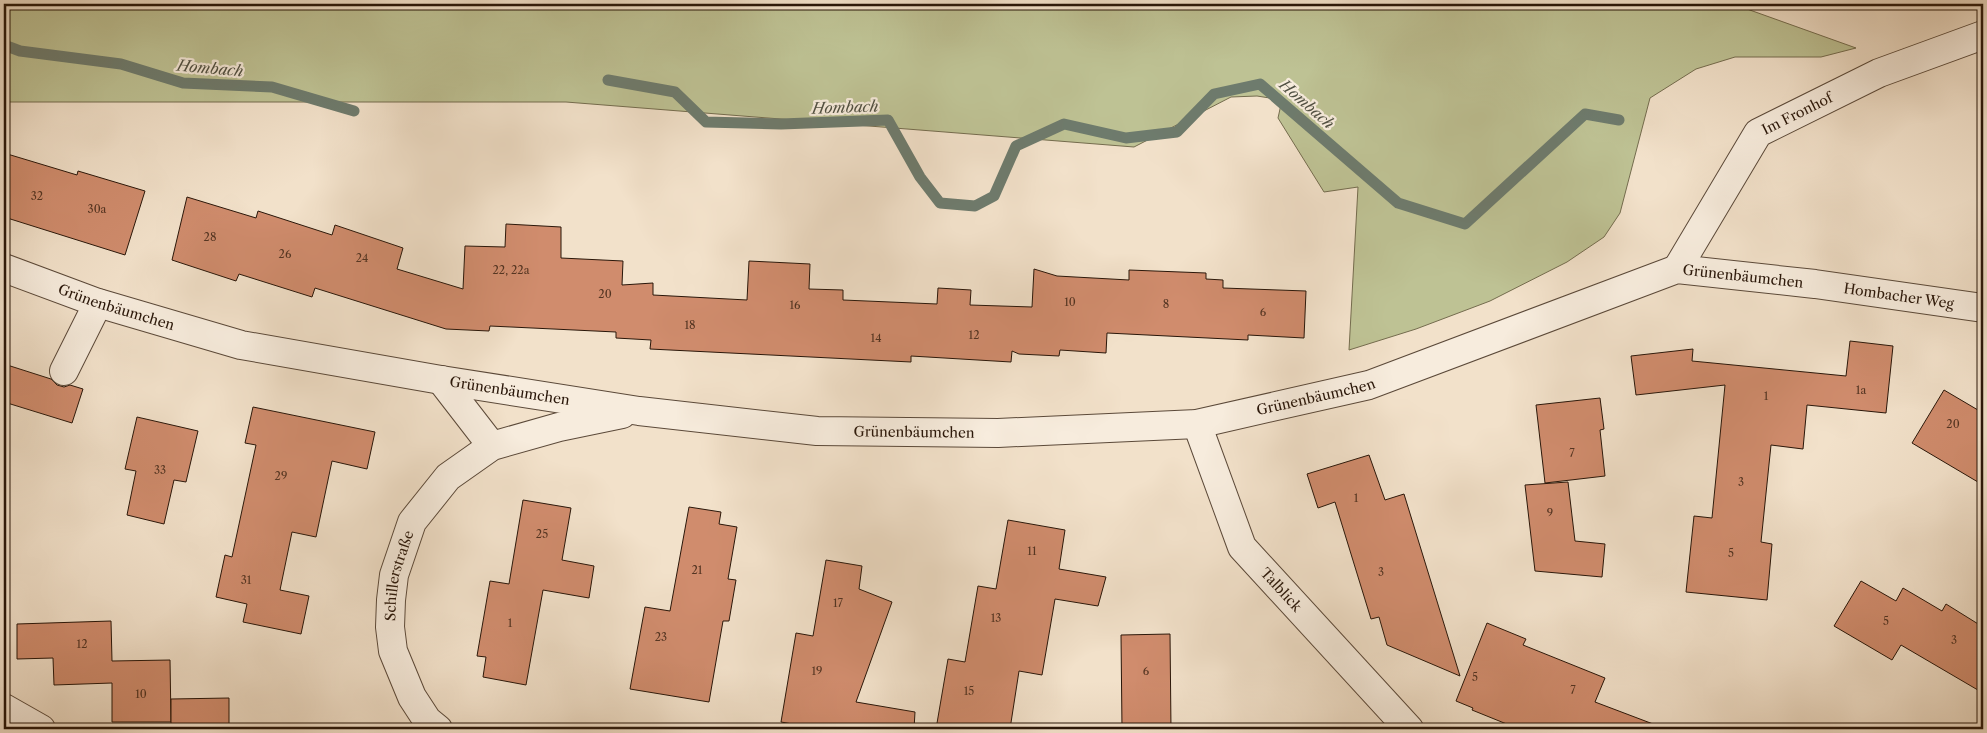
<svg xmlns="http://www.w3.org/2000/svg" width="1987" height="733" font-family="'Libre Caslon Text',serif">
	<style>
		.green { fill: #bec294; stroke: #746c4e }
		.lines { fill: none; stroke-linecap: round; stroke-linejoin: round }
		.stream { stroke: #6e7b6d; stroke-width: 11 }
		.building { fill: #d08c6d; stroke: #291609 }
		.minor-casing { stroke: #5b4939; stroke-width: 30 }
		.minor { stroke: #f7ecdd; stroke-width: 28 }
		.labels { text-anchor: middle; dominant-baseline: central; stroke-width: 4.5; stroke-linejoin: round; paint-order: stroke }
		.number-label { font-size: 11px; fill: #533422 }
		.street-label { font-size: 14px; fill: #291609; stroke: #f7ecdd }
		.water-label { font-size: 15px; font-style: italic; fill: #515143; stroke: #f7ecdd }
	</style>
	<rect width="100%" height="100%" fill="#f2e1ca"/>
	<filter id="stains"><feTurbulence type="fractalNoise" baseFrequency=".004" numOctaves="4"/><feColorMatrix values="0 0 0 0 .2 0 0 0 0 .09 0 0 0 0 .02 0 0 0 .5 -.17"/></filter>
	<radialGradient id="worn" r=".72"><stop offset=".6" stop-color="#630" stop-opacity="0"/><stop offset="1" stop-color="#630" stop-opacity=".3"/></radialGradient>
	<polygon class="green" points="4,4 1733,4 1856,48 1821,57 1735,57 1696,69 1650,98 1620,213 1604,237 1567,262 1490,301 1416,329 1349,350 1358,187 1324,192 1278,118 1282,100 1257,96 1231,97 1134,147 566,102 4,102"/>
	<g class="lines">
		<g class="stream">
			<polyline points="4,45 20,51 121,64 183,83 272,87 354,111"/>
			<polyline points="608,80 675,92 706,122 781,124 888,120 920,177 940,203 975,206 994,196 1016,146 1064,124 1126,138 1177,132 1214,94 1260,84 1398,203 1465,224 1585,114 1619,120"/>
		</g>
	</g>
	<g class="building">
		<polygon points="4,153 77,175 78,171 145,191 125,255 4,217"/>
		<polygon points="187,197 256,218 258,211 332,235 335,225 403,248 397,269 463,289 465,246 505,247 506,224 561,227 561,258 623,261 622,285 653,283 653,295 747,300 749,261 810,264 809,289 843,290 843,300 937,304 938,288 971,290 970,305 1032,307 1034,269 1057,276 1129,280 1129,270 1206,273 1206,279 1223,280 1223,288 1306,291 1304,338 1248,335 1248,340 1107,333 1106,353 1060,350 1059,356 1019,354 1012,351 1011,362 911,356 911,362 650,349 651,340 616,338 616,332 490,326 489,331 446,329 315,288 312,297 239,274 236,281 172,260"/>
		<polygon points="1850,341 1893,346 1886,413 1807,405 1803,449 1771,445 1761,542 1772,544 1767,600 1686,592 1694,516 1712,518 1725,385 1636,395 1631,356 1693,349 1692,361 1846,376"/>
		<polygon points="4,364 51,379 57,385 64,387 70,385 83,389 72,423 4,402"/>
		<polygon points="1944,390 1983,413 1983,485 1912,443"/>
		<polygon points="1600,398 1604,429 1600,430 1605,476 1545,483 1536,405"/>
		<polygon points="253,407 375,432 367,469 332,461 316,537 292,532 280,590 309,596 301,634 243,622 247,604 216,597 225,555 232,557 256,445 245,443"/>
		<polygon points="137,417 198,431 186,482 174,480 164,524 127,515 136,471 125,469"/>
		<polygon points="1369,455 1385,500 1404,494 1460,676 1387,645 1379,617 1371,619 1335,502 1318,508 1307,474"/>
		<polygon points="1568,482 1575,541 1605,544 1602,577 1535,571 1525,485"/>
		<polygon points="523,500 571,508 562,560 594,566 589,598 543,590 526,685 483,677 486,657 477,656 490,581 509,584"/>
		<polygon points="689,507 721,512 719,524 737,527 728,579 736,580 729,621 723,621 709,702 630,689 645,607 670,611"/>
		<polygon points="1008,520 1065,530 1059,569 1106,577 1098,606 1055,599 1042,675 1019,671 1010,729 936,729 948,659 965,662 978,586 996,589"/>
		<polygon points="826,560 862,566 859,589 892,602 856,702 915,712 914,729 821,729 781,722 796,633 813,636"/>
		<polygon points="1861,581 1896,601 1903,588 1942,611 1946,604 1983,627 1983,693 1901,645 1892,660 1834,626"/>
		<polygon points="111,621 112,661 170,660 171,722 112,722 112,683 54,685 53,658 17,659 17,624"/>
		<polygon points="1487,623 1526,639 1523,645 1605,678 1595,702 1661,727 1660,729 1519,729 1472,710 1473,708 1456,701"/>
		<polygon points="1170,634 1171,729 1122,729 1121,635"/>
		<polygon points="229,698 229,729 171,729 171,699"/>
	</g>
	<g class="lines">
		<g class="minor-casing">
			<g id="minor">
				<path id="s1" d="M4 268 98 303 241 345 441 380 639 411 817 431 998 433 1197 424 1369 385 1677 269 1815 284 1983 308"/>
				<path id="s2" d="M1677 269 1758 133 1879 73 1983 35"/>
				<polyline points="64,371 98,303"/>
				<polyline points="441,380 492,446"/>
				<path id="s3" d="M1197 424 1242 547 1409 729"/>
				<polyline points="4,708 41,729"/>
				<path id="s4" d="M438 729 427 720 412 697 393 651 390 627 391 600 394 575 412 522 448 477 492 446 559 427 622 414"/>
			</g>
		</g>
		<use href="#minor" class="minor"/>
	</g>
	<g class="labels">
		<g class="number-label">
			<text x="37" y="196">32</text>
			<text x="97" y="209">30a</text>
			<text x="210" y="237">28</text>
			<text x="285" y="254">26</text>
			<text x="362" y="258">24</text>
			<text x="511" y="270">22, 22a</text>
			<text x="605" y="294">20</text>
			<text x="1070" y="302">10</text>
			<text x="1166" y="304">8</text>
			<text x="795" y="305">16</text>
			<text x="1263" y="312">6</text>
			<text x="690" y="325">18</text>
			<text x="974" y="335">12</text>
			<text x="876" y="338">14</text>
			<text x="1861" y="390">1a</text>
			<text x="1766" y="396">1</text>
			<text x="1953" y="424">20</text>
			<text x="1572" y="453">7</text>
			<text x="160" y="470">33</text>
			<text x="281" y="476">29</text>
			<text x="1741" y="482">3</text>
			<text x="1356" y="498">1</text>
			<text x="1550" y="513">9</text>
			<text x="542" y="534">25</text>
			<text x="1032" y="551">11</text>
			<text x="1731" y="553">5</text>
			<text x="697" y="570">21</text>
			<text x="1381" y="572">3</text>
			<text x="246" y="580">31</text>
			<text x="838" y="603">17</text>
			<text x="996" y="618">13</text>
			<text x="1886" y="621">5</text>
			<text x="510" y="623">1</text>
			<text x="661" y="637">23</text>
			<text x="1954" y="640">3</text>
			<text x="82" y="644">12</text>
			<text x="817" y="671">19</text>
			<text x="1146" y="671">6</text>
			<text x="1475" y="677">5</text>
			<text x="1573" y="690">7</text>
			<text x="969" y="691">15</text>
			<text x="141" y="694">10</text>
		</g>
		<g class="street-label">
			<text stroke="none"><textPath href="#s2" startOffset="202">Im Fronhof</textPath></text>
			<text stroke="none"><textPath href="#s1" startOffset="1784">Grünenbäumchen</textPath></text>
			<text stroke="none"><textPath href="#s1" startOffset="1941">Hombacher Weg</textPath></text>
			<text stroke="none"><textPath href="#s1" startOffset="119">Grünenbäumchen</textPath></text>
			<text stroke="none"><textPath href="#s1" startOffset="522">Grünenbäumchen</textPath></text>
			<text stroke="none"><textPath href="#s1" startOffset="1334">Grünenbäumchen</textPath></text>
			<text stroke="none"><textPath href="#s1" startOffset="929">Grünenbäumchen</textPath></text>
			<text stroke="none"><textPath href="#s4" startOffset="168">Schillerstraße</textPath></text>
			<text stroke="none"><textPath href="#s3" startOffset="189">Talblick</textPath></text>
		</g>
		<g class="water-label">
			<text transform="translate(210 68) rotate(5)">Hombach</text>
			<text transform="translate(1307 104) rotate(41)">Hombach</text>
			<text transform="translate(845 107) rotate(-2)">Hombach</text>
		</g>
	</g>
	<rect width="1987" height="733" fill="none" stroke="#f2e1ca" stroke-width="20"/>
	<rect x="5" y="5" width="1977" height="723" fill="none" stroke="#291609" stroke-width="2.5"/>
	<rect x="10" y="10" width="1967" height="713" fill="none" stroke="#291609"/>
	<rect width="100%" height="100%" filter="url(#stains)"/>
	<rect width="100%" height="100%" fill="url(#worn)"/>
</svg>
